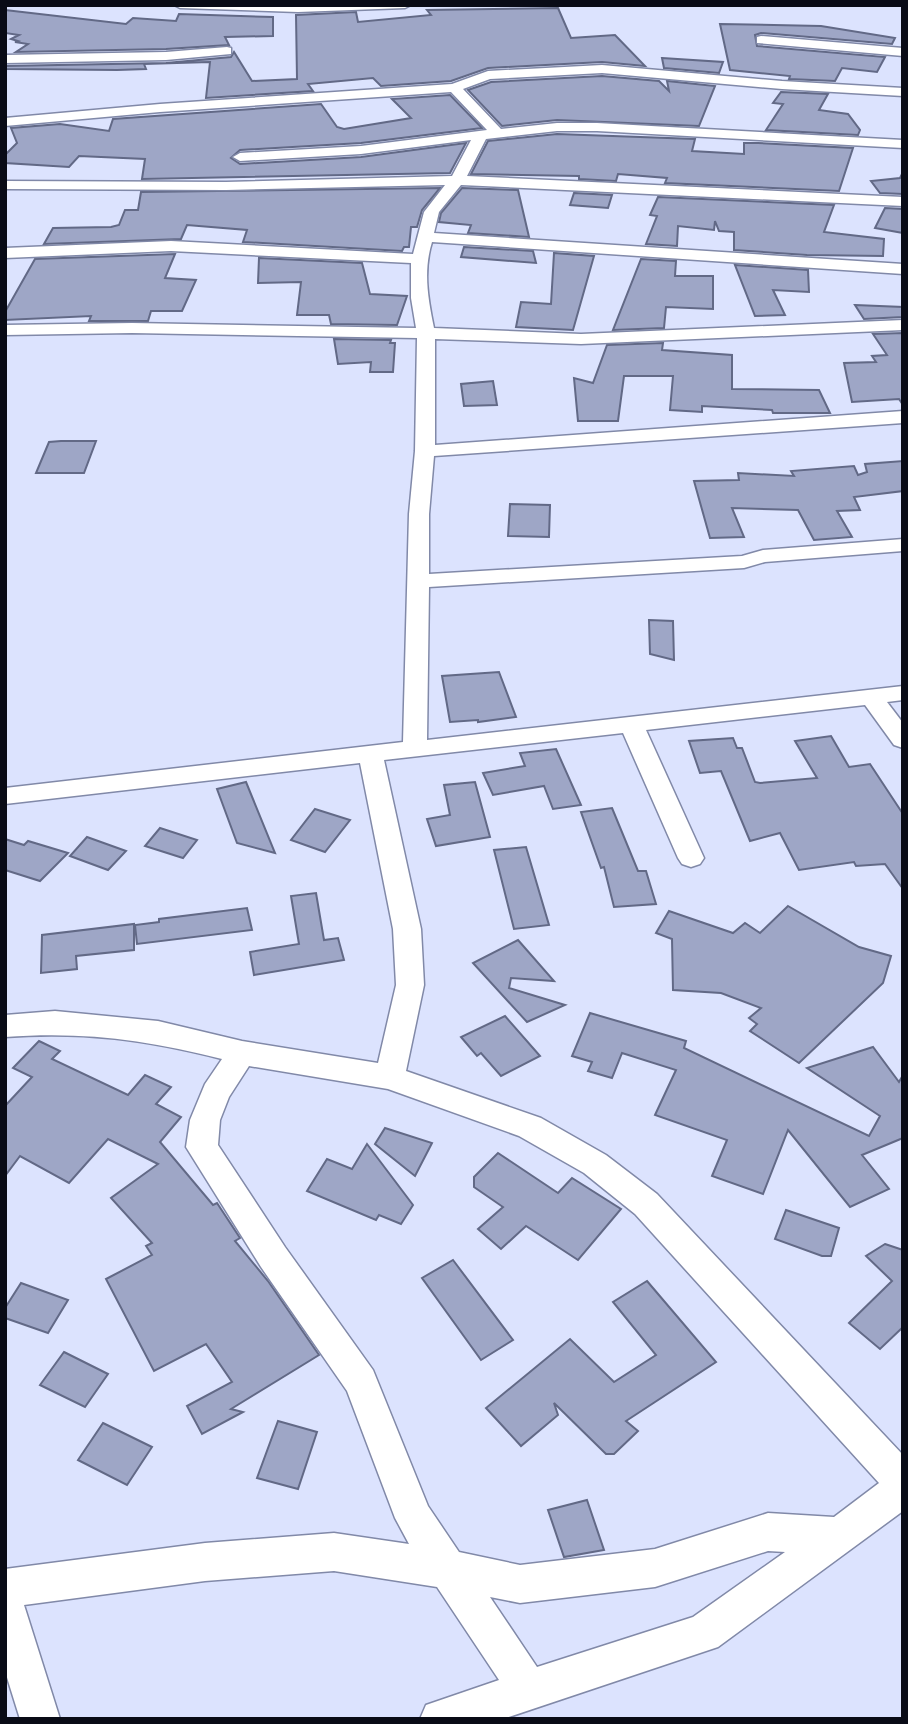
<svg xmlns="http://www.w3.org/2000/svg" width="908" height="1724" font-family="'Asap Condensed',sans-serif">
	<style>
		.building { fill: #9ea6c6; stroke: #626986; stroke-width: 2 }
		.lines { fill: none; stroke-linecap: round; stroke-linejoin: round }
		.minor-casing { stroke: #8189a8; stroke-width: 3 }
		.minor { fill: #fff; fill-rule: evenodd }
	</style>
	<rect width="100%" height="100%" fill="#dce3fe"/>
	<g class="building">
		<polygon points="558,8 571,38 615,35 645,66 602,62 488,68 451,81 381,86 373,78 308,84 313,91 206,98 210,62 144,64 146,69 117,70 5,69 5,66 166,63 231,57 234,52 252,81 297,79 296,15 356,12 358,22 431,15 427,10"/>
		<polygon points="5,10 126,24 133,18 176,21 179,14 273,17 273,36 225,37 229,45 166,49 16,52 28,44 15,42 18,41 11,39 19,35 5,33"/>
		<polygon points="720,24 821,26 895,38 892,44 761,33 755,35 757,46 885,57 877,72 842,68 835,81 789,79 790,76 730,70"/>
		<polygon points="662,58 723,62 719,73 664,68"/>
		<polygon points="602,76 659,81 669,91 667,81 715,86 699,126 557,120 502,126 468,90 491,82"/>
		<polygon points="781,92 828,94 819,110 848,114 860,130 858,135 766,130 783,104 773,103"/>
		<polygon points="450,95 482,128 361,143 240,150 231,158 240,164 361,157 466,143 450,173 142,179 145,159 79,156 69,167 5,163 5,155 17,143 11,128 60,124 109,131 113,119 321,104 337,127 344,129 411,118 392,99"/>
		<polygon points="557,134 695,139 692,151 744,154 744,143 758,143 853,148 839,191 665,183 667,178 618,174 616,181 579,179 579,176 471,174 488,141"/>
		<polygon points="903,172 903,194 880,193 871,181 900,178"/>
		<polygon points="440,188 422,210 417,227 411,227 409,247 404,247 402,251 243,242 247,230 187,225 181,239 44,244 53,228 111,227 119,225 125,210 138,210 141,192"/>
		<polygon points="462,188 518,190 529,237 468,233 471,225 439,222 441,213"/>
		<polygon points="574,193 612,195 608,208 570,205"/>
		<polygon points="658,197 834,205 824,232 884,239 883,256 807,255 734,250 734,232 719,231 715,221 714,230 678,226 677,246 646,244 657,216 650,215"/>
		<polygon points="885,208 903,209 903,233 875,228"/>
		<polygon points="464,247 533,251 536,263 461,257"/>
		<polygon points="554,253 594,256 573,330 516,327 521,302 551,304"/>
		<polygon points="175,254 165,278 196,280 182,311 151,311 148,321 89,321 91,316 5,320 5,312 35,259"/>
		<polygon points="259,258 362,263 370,294 407,296 397,325 331,324 329,315 297,315 301,282 258,283"/>
		<polygon points="641,259 676,261 675,276 713,276 713,309 666,307 664,328 613,330"/>
		<polygon points="735,265 808,270 809,292 773,290 785,315 755,316"/>
		<polygon points="855,305 903,307 903,317 864,319"/>
		<polygon points="903,333 903,405 899,399 852,402 844,363 876,362 872,356 887,355 873,334"/>
		<polygon points="334,339 391,340 390,343 395,343 393,372 370,372 371,362 338,364"/>
		<polygon points="663,343 662,350 732,355 732,389 819,390 830,413 773,413 772,410 702,406 702,412 670,410 673,376 624,376 618,421 578,421 574,378 593,383 607,345"/>
		<polygon points="493,381 497,405 464,406 461,384"/>
		<polygon points="61,441 96,441 84,473 36,473 49,442"/>
		<polygon points="903,461 903,491 854,497 860,510 837,511 852,537 814,540 798,510 732,508 744,537 710,538 694,481 739,480 738,473 794,476 791,471 854,466 858,475 867,472 865,464"/>
		<polygon points="510,504 550,505 549,537 508,536"/>
		<polygon points="649,620 673,621 674,660 650,654"/>
		<polygon points="499,672 516,717 478,722 478,720 450,722 442,676"/>
		<polygon points="831,736 849,767 870,764 903,814 903,889 885,864 856,866 854,862 799,870 780,833 750,841 721,771 700,773 689,741 733,738 737,748 742,748 755,782 760,783 817,778 795,741"/>
		<polygon points="556,749 581,805 553,809 544,786 493,795 483,773 525,766 520,753"/>
		<polygon points="246,782 275,853 237,843 217,789"/>
		<polygon points="475,782 490,837 436,846 427,819 450,815 444,785"/>
		<polygon points="612,808 638,871 646,871 656,904 614,907 604,867 601,868 581,812"/>
		<polygon points="315,809 350,820 325,852 291,840"/>
		<polygon points="160,828 197,840 183,858 145,846"/>
		<polygon points="87,837 126,851 108,870 70,856"/>
		<polygon points="5,839 24,845 28,841 68,853 40,881 5,870"/>
		<polygon points="526,847 549,925 514,929 494,850"/>
		<polygon points="316,893 324,940 338,938 344,960 254,975 250,952 299,944 291,896"/>
		<polygon points="788,906 859,947 891,956 883,983 799,1063 750,1031 757,1024 749,1018 761,1008 721,993 673,990 672,939 656,933 669,911 733,933 745,923 760,933"/>
		<polygon points="247,908 252,930 137,944 135,925 159,922 159,919"/>
		<polygon points="134,924 134,950 76,956 77,969 41,973 42,935"/>
		<polygon points="518,940 554,981 511,978 509,988 565,1005 527,1022 473,963"/>
		<polygon points="590,1013 686,1041 684,1048 869,1136 880,1116 807,1068 873,1047 899,1082 903,1075 903,1138 862,1155 889,1189 850,1207 788,1130 763,1194 712,1176 727,1140 655,1115 676,1070 622,1053 612,1078 588,1071 592,1062 572,1056"/>
		<polygon points="505,1016 540,1056 501,1076 481,1053 477,1056 461,1037"/>
		<polygon points="39,1041 60,1051 52,1059 128,1095 145,1075 171,1087 156,1104 181,1117 160,1142 213,1205 217,1203 240,1238 235,1241 268,1281 319,1355 231,1409 243,1412 202,1434 187,1406 232,1382 206,1344 154,1371 106,1279 152,1255 146,1246 152,1243 111,1198 158,1164 108,1139 69,1183 20,1156 5,1176 5,1106 32,1077 13,1068"/>
		<polygon points="385,1128 432,1143 415,1176 375,1144"/>
		<polygon points="367,1144 413,1205 401,1224 379,1215 376,1220 307,1191 327,1159 352,1169"/>
		<polygon points="498,1153 558,1193 572,1178 621,1209 578,1260 526,1226 501,1249 478,1229 503,1207 474,1187 474,1177"/>
		<polygon points="786,1210 839,1228 831,1256 822,1256 775,1239"/>
		<polygon points="885,1244 903,1250 903,1327 880,1349 849,1323 892,1281 866,1256"/>
		<polygon points="453,1260 513,1340 481,1360 422,1278"/>
		<polygon points="647,1281 716,1362 626,1421 638,1431 614,1454 606,1454 554,1403 558,1415 521,1446 486,1408 570,1339 614,1382 656,1355 613,1302"/>
		<polygon points="21,1283 68,1300 48,1333 5,1318 5,1308"/>
		<polygon points="64,1352 108,1374 85,1407 40,1385"/>
		<polygon points="278,1421 317,1432 298,1489 257,1478"/>
		<polygon points="103,1423 152,1447 127,1485 78,1460"/>
		<polygon points="587,1500 604,1550 564,1557 548,1510"/>
	</g>
	<g class="lines">
		<g class="minor-casing">
			<g id="minor">
				<polygon points="174,5 411,5 405,8 298,12 180,8"/>
				<polygon points="761,36 903,48 903,56 757,43 757,37"/>
				<polygon points="227,47 231,48 231,54 166,60 5,63 5,55 166,52"/>
				<path d="M602 65 782 81 903 88V96L782 89 602 73 490 79 463 89 501 129 557 123H597L903 140V148L597 131H557L486 139 467 176 903 197V206L461 185 439 212 434 233 903 264V274L432 242C423 271 428 299 434 328L581 334 903 320V330L581 344 435 339V445L903 411V423L434 456 429 514V574L742 556 763 550 903 539V551L765 562 744 568 429 587 427 740 903 686V700L887 702 903 723V748L894 745 865 705 646 730 704 858 700 864 691 867 682 864 678 858 623 733 384 760 421 929 424 985 406 1071 541 1118 606 1155 657 1194 903 1455V1511L718 1647 503 1719H420L426 1705 499 1680 437 1587 334 1571 205 1581 24 1605 60 1719H20L5 1671V1569L205 1543 334 1533 409 1544 395 1518 347 1391 261 1267 186 1147 190 1120 205 1084 222 1059C147 1040 83 1031 5 1037V1015L55 1011 158 1021 242 1041 378 1063 396 985 393 929 360 763 5 804V788L403 742 409 514 415 451 417 338 132 333 5 335V325L132 323 416 328 411 298V263L171 251 5 258V248L171 241 413 254 424 212 445 185 226 190 5 189V181L226 182 452 176 471 140 361 154 240 161 233 157 240 153 361 146 487 130 451 92 160 112 5 126V118L160 104 452 84 488 71ZM249 1066 388 1089 519 1136 584 1173 635 1214 879 1483 834 1517 768 1513 655 1549 520 1565 459 1552 428 1506 373 1370 285 1247 218 1145 220 1120 229 1097ZM768 1551 785 1552 693 1617 537 1667 490 1597 520 1603 655 1587Z"/>
			</g>
		</g>
		<use href="#minor" class="minor"/>
	</g>
	<rect width="908" height="1724" fill="none" stroke="#090b16" stroke-width="14"/>
</svg>
